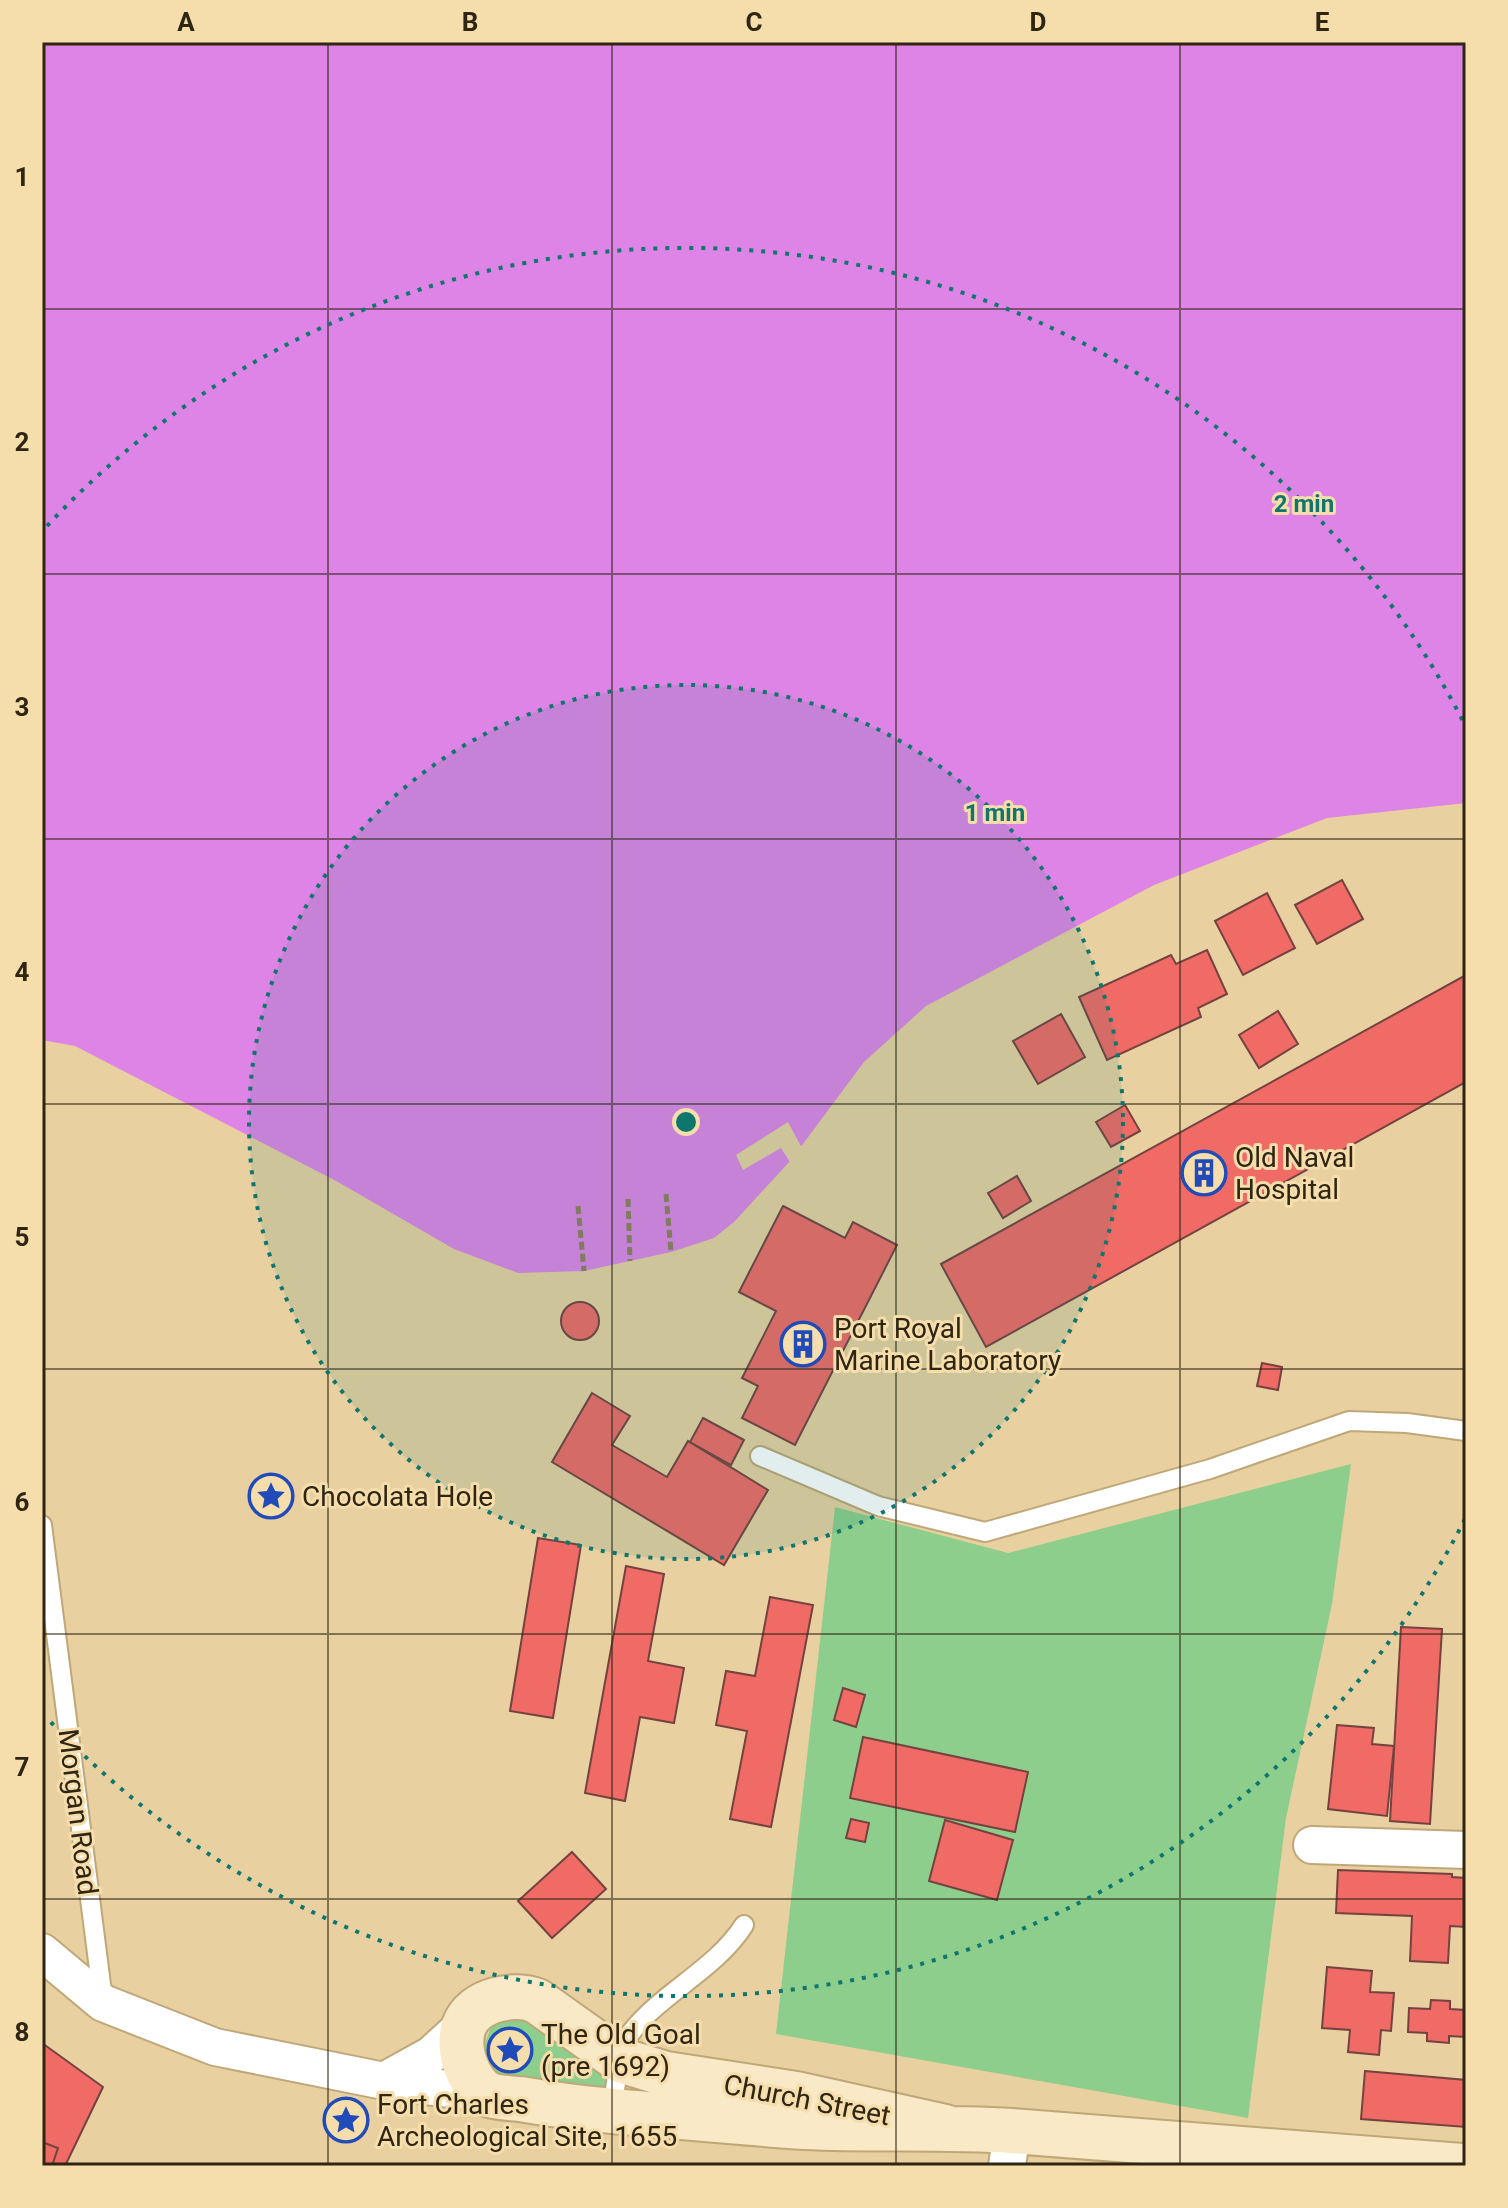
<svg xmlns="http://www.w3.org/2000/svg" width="1508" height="2208" font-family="Roboto,sans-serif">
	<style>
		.green { fill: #8dce8d }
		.water { fill: #de84e6 }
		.pier { fill: #e8d0a0 }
		.building { fill: #f06a66; stroke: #74433f; stroke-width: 2 }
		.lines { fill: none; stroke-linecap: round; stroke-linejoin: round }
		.lane-casing { stroke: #bfa778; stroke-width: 22 }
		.street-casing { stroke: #bfa778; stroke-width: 40 }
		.secondary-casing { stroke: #bfa778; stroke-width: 48 }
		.path { stroke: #907f5d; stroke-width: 5; stroke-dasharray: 8 4; stroke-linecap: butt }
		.lane { stroke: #fff; stroke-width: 18 }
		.street { stroke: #fff; stroke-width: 36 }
		.secondary { stroke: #f9e9c6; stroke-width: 44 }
		.grid { fill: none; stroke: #2e2512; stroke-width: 2; stroke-opacity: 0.55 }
		.ring { fill: none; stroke: #0f766e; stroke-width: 4; stroke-dasharray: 4 8 }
		.labels { text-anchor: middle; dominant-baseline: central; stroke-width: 6; stroke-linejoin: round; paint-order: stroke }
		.poi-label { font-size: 28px; fill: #2e2512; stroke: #f6ddac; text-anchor: start }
		.street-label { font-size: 28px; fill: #2e2512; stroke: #f6ddac }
		.centre { fill: #0f766e; stroke: #f6ddac; stroke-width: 4 }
		.ring-label { font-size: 24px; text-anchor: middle; font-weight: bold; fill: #0f766e; stroke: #f6ddac; stroke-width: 6; stroke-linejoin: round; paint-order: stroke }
		.neatline { fill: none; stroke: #2e2512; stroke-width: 3 }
		.grid-label { font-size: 26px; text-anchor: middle; font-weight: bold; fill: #2e2512 }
	</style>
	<rect width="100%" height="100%" fill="#e8d0a0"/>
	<g class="green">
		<polygon points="1351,1464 1332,1604 1286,1818 1248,2118 776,2034 835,1507 1008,1553"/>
		<polygon points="519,2012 577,2051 615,2084 579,2092 491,2073 481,2055 494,2018"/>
	</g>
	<polygon class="water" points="42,42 1466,42 1466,803 1327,818 1154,885 926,1006 864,1062 791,1160 734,1222 714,1238 671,1252 584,1271 518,1273 454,1249 338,1182 75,1046 42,1040"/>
	<polygon class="pier" points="788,1122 803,1150 794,1163 792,1165 781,1148 743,1170 736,1155"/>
	<g class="building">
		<polygon points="1342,880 1363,919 1317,944 1295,905"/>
		<polygon points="1267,893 1295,948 1243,975 1215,921"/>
		<polygon points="1207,950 1227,994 1198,1008 1201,1017 1107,1060 1079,997 1171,955 1176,964"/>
		<polygon points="1466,975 1466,1082 986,1347 941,1264"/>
		<polygon points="1278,1011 1298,1044 1259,1068 1239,1035"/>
		<polygon points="1061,1014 1085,1057 1038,1084 1013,1041"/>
		<polygon points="1125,1105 1140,1131 1111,1147 1096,1122"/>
		<polygon points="1017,1176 1031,1201 1003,1218 988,1193"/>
		<polygon points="783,1206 845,1238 853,1222 897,1245 795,1445 742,1418 758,1386 742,1378 776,1311 739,1292"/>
		<circle cx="580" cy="1321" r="19"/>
		<polygon points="1262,1363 1282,1367 1278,1390 1257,1386"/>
		<polygon points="592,1393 630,1416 612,1445 667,1477 688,1441 768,1490 724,1565 552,1462"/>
		<polygon points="703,1418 744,1440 731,1465 690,1442"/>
		<polygon points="538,1538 581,1545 553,1718 510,1711"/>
		<polygon points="626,1566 664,1574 648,1661 684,1668 674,1723 640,1717 625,1801 585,1793"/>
		<polygon points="770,1597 813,1605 771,1827 730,1819 747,1731 716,1725 726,1671 755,1676"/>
		<polygon points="1401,1627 1442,1629 1430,1824 1390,1821"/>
		<polygon points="843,1688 865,1695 856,1727 834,1720"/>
		<polygon points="1337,1725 1374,1728 1372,1744 1394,1746 1387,1816 1328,1809"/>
		<polygon points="863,1737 1028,1772 1015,1832 850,1798"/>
		<polygon points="851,1819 869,1823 865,1842 846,1838"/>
		<polygon points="945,1820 1013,1840 997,1900 929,1881"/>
		<polygon points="572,1852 606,1889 552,1938 518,1901"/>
		<polygon points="1338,1870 1452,1874 1452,1877 1466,1878 1466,1927 1450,1926 1448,1963 1410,1961 1412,1916 1336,1913"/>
		<polygon points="1327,1967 1372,1971 1370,1992 1394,1993 1391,2031 1381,2030 1379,2055 1348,2052 1350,2030 1322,2028"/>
		<polygon points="1431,2000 1450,2001 1450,2009 1466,2010 1466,2037 1449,2036 1449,2043 1427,2041 1427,2033 1408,2032 1409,2008 1430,2009"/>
		<polygon points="42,2043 103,2087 65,2166 42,2166"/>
		<polygon points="1365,2071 1466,2080 1466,2127 1361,2119"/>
		<polygon points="42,2142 58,2148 52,2166 42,2166"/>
	</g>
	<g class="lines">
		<g class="lane-casing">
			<g id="lane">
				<polyline points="760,1456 878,1506 985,1532 1210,1469 1349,1421 1407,1423 1466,1431"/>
				<polyline points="42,1525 103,2000"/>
				<path d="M612 2111 621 2047C650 1997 713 1974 744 1925"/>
			</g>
		</g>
		<g class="street-casing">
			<g id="street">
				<polyline points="1312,1845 1466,1850"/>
				<polyline points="42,1952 103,2003 215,2047 384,2081 489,2094"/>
				<polyline points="384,2081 431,2055 465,2024"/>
				<polyline points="1007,2166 1012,2131"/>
			</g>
		</g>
		<g class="secondary-casing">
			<path id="secondary" d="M945 2127 796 2094 666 2074 620 2060 537 2001C514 1992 474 1999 464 2026 456 2048 468 2086 490 2095 499 2098 511 2098 520 2099 555 2105 588 2109 623 2112 684 2117 744 2123 805 2127 874 2130 943 2127 1012 2131L1462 2166"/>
		</g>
		<g class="path">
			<polyline points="666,1194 671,1252"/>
			<polyline points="628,1199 630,1261"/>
			<polyline points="578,1206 584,1271"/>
		</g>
		<use href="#lane" class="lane"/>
		<use href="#street" class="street"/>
		<use href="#secondary" class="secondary"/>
	</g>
	<path class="grid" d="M328 42V2166M612 42V2166M896 42V2166M1180 42V2166M42 309H1466M42 574H1466M42 839H1466M42 1104H1466M42 1369H1466M42 1634H1466M42 1899H1466"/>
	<circle cx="686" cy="1122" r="437" fill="#0f766e" fill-opacity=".12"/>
	<g class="ring">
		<circle cx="686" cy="1122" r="437"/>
		<path d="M1465 1519A874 874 0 0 1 47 1718M47 526A874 874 0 0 1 1465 725"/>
	</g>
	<defs>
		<g id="building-ring" transform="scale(2.3)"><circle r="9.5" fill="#f6ddac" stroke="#204bb8" stroke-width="1.5"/><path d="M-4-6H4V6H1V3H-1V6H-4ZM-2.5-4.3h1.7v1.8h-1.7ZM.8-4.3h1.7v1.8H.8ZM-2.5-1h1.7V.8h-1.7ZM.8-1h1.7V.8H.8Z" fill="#204bb8"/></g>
		<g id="sight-ring" transform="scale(2.3)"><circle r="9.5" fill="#f6ddac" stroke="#204bb8" stroke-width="1.5"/><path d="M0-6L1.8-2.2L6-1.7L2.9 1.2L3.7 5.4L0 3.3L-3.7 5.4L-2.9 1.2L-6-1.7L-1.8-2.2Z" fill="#204bb8"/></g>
	</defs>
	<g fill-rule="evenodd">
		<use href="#building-ring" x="1204" y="1173"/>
		<use href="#building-ring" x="803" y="1344"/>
		<use href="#sight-ring" x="271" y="1496"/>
		<use href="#sight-ring" x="510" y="2050"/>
		<use href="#sight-ring" x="346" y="2120"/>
	</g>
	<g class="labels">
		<g class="poi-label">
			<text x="1235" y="1157">Old Naval<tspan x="1235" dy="32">Hospital</tspan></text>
			<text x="834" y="1328">Port Royal<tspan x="834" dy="32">Marine Laboratory</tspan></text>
			<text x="302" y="1496">Chocolata Hole</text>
			<text x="541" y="2034">The Old Goal<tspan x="541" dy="32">(pre 1692)</tspan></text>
			<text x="377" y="2104">Fort Charles<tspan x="377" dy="32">Archeological Site, 1655</tspan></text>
		</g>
		<g class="street-label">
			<text transform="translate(78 1812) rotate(83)">Morgan Road</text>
			<text transform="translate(807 2100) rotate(11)">Church Street</text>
		</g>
	</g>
	<circle cx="686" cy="1122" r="12" class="centre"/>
	<g class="ring-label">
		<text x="1304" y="512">2 min</text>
		<text x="995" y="821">1 min</text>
	</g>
	<rect width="1508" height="2208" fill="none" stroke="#f6ddac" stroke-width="88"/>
	<rect x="44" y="44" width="1420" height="2120" class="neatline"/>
	<g class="grid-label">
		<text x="186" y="31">A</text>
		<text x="470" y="31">B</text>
		<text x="754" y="31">C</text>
		<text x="1038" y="31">D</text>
		<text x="1322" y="31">E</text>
		<text x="22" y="186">1</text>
		<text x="22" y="451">2</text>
		<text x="22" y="716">3</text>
		<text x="22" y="981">4</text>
		<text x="22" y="1246">5</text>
		<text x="22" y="1511">6</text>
		<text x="22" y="1776">7</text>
		<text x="22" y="2041">8</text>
	</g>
</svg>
